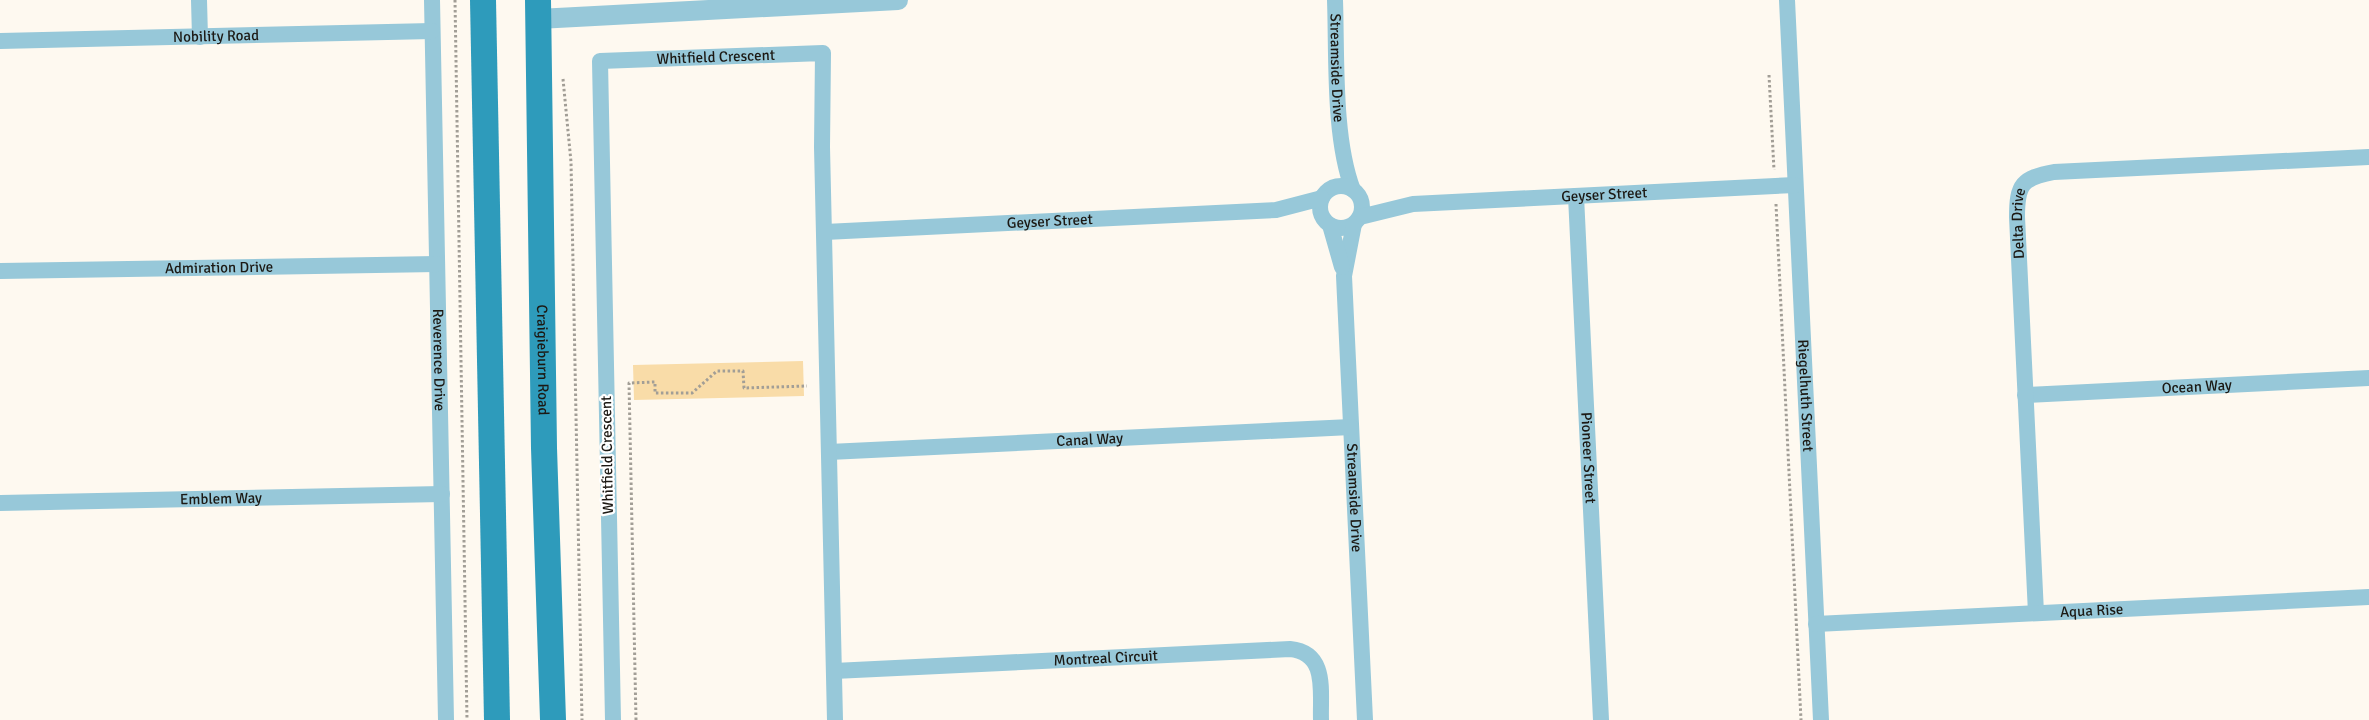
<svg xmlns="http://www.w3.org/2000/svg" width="2369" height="720" font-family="Signika,sans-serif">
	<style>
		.green { fill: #f9dca8 }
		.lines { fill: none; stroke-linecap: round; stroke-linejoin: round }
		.path { stroke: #a29e96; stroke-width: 3; stroke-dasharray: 2.5 2.5; stroke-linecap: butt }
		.minor { stroke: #97c8d9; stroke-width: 16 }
		.tertiary { stroke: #97c8d9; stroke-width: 20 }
		.primary { stroke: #2e9bbb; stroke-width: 26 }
		.labels { text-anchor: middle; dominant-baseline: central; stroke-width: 4.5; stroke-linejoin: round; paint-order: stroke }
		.street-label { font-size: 15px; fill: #1c1914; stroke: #fff }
	</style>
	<rect width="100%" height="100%" fill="#fef9f0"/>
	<polygon class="green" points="803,361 804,396 634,400 633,365"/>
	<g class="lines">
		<g class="path">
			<polyline points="455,0 467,720"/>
			<polyline points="1769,75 1774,170"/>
			<polyline points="563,79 571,162 582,720"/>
			<polyline points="1776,204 1801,720"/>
			<polyline points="636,720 629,383 655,382 655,393 692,393 717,371 743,371 744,388 807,386"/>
		</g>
		<g class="minor">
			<polyline points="199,0 200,37"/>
			<path id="s1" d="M432 0 446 720"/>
			<path id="s2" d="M1335 0C1337 56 1333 138 1353 190"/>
			<path id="s3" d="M1787 0 1821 720"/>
			<path id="s4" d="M0 41 432 31"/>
			<circle cx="1341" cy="207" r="21"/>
			<path id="s5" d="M1576 196 1601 720"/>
			<path id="s6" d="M1360 217 1413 204 1795 185"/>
			<path id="s7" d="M1354 224 1344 276 1365 720"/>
			<polyline points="1330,225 1342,267"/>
			<path id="s8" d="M825 232 1276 210 1322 198"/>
			<path id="s9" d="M0 271 437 264"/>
			<path id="s10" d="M2025 395 2369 378"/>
			<path id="s11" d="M829 452 1351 427"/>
			<path id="s12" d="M0 503 442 494"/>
			<path id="s13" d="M2036 613 2017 217C2017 184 2022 178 2054 172L2369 157"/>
			<path id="s14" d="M1816 624 2369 597"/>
			<path id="s15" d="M834 671 1290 649C1328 653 1320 691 1321 720"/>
			<path id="s16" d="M613 720 600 61 823 53 822 147 835 720"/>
		</g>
		<polyline class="tertiary" points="538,19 898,0"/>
		<g class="primary">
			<polyline points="483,0 497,720"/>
			<path id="s17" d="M538 0 544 448 553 720"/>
		</g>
	</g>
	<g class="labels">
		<g class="street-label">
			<text stroke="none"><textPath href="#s4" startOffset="216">Nobility Road</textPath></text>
			<text stroke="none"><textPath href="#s16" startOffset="775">Whitfield Crescent</textPath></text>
			<text stroke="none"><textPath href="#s2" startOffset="68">Streamside Drive</textPath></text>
			<text stroke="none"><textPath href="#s6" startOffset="246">Geyser Street</textPath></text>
			<text stroke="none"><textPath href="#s8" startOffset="225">Geyser Street</textPath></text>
			<text stroke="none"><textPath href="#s13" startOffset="390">Delta Drive</textPath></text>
			<text stroke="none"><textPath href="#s9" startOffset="219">Admiration Drive</textPath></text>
			<text stroke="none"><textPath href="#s1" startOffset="360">Reverence Drive</textPath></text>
			<text stroke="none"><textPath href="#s17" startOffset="360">Craigieburn Road</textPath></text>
			<text stroke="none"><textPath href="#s10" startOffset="172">Ocean Way</textPath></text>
			<text stroke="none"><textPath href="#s3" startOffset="396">Riegelhuth Street</textPath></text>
			<text stroke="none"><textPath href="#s11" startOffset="261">Canal Way</textPath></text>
			<text transform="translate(607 455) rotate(-91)">Whitfield Crescent</text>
			<text stroke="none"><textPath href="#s5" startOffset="262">Pioneer Street</textPath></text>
			<text stroke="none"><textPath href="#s7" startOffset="275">Streamside Drive</textPath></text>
			<text stroke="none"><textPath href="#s12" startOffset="221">Emblem Way</textPath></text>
			<text stroke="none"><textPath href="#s14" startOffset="276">Aqua Rise</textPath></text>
			<text stroke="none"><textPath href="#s15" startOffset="272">Montreal Circuit</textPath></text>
		</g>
	</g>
</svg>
